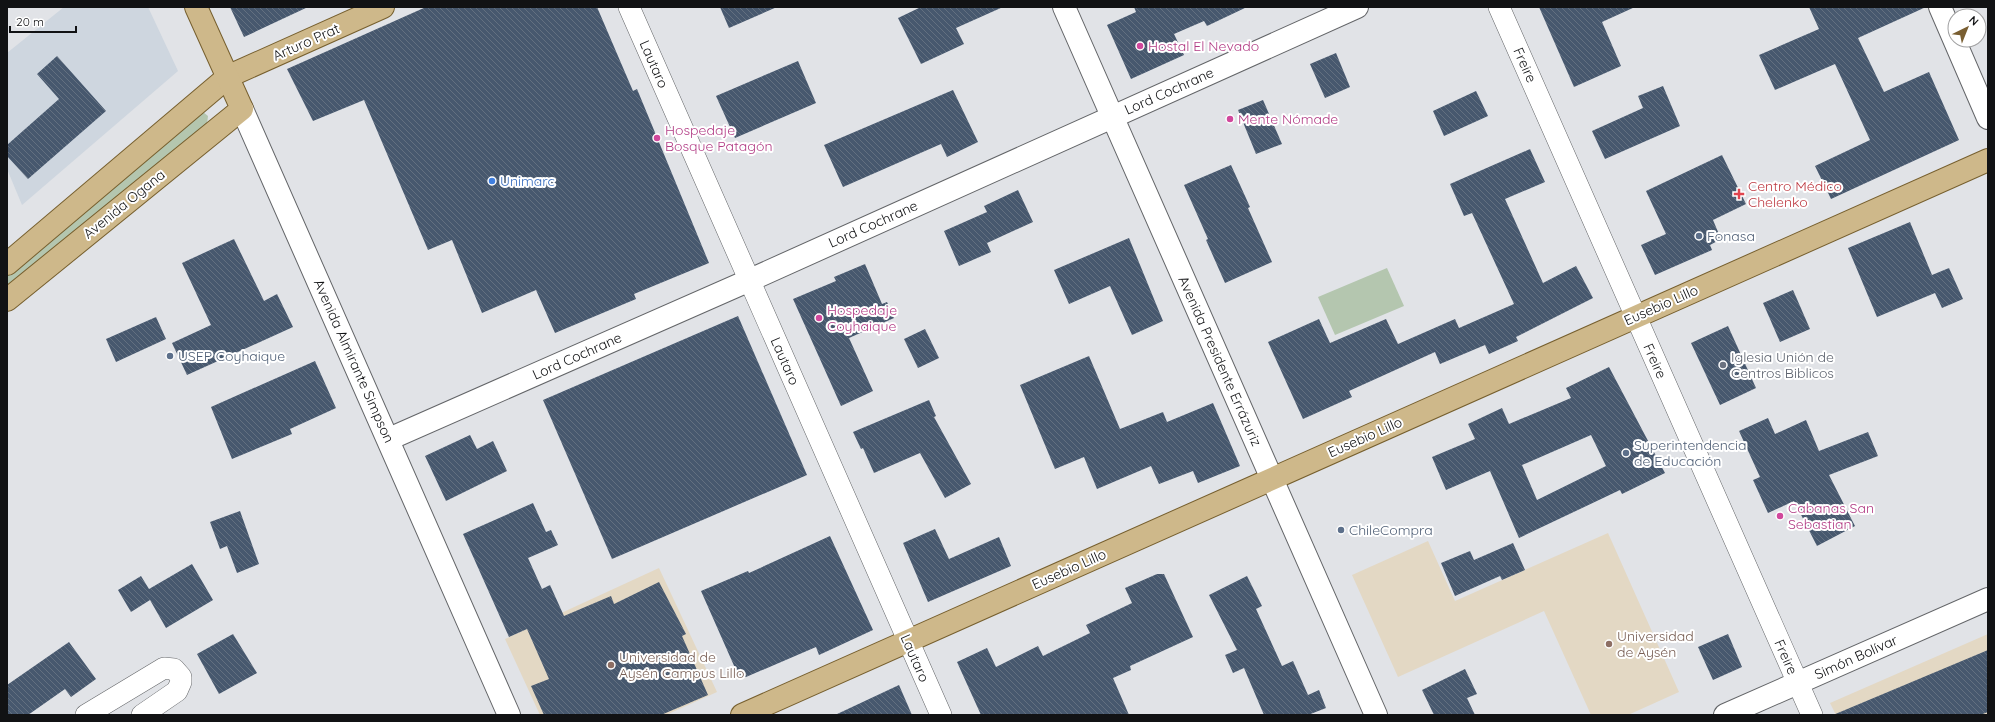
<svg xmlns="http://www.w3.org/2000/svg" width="1995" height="722" font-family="Quicksand,sans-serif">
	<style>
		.built { fill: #ced6df }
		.education { fill: #e3d8c4 }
		.green { fill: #b4c6af }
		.building { fill: url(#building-back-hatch); fill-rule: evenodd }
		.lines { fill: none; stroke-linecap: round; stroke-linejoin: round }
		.street-casing { stroke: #636568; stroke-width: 22 }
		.secondary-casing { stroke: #636568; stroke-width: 24 }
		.primary-casing { stroke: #765f2e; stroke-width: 24 }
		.street { stroke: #fff; stroke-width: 21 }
		.secondary { stroke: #fff; stroke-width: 22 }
		.primary { stroke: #ceb88a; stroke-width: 22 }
		.hotel-dot { fill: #d1479c; stroke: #fff; stroke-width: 1.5 }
		.shop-dot { fill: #3f7fe0; stroke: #fff; stroke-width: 1.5 }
		.health-dot { fill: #e0444e; stroke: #fff; stroke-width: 1.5 }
		.service-dot { fill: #5c6f8a; stroke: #fff; stroke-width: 1.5 }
		.worship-dot { fill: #6b7280; stroke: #fff; stroke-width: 1.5 }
		.education-dot { fill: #8d6e63; stroke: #fff; stroke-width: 1.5 }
		.labels { text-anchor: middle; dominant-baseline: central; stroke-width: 4; stroke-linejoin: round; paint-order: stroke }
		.street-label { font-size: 14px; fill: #111214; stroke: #fff }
		.hotel-label { font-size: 14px; fill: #b23c85; stroke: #fff; text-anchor: start }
		.shop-label { font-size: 14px; fill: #366cbe; stroke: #fff; text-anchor: start }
		.health-label { font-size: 14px; fill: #be3a42; stroke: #fff; text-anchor: start }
		.service-label { font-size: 14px; fill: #4e5e75; stroke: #fff; text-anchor: start }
		.worship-label { font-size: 14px; fill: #5b616d; stroke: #fff; text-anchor: start }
		.education-label { font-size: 14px; fill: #785e54; stroke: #fff; text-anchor: start }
	</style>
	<defs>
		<pattern id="building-back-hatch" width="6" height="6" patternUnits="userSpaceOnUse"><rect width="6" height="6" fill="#47586e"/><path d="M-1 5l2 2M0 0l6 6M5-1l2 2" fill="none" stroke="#637080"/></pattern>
	</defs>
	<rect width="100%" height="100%" fill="#e1e3e7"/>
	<polygon class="built" points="64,7 148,7 178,71 22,205 7,169 7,53"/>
	<g class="education">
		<polygon points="1608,533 1679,692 1628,715 1591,715 1544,611 1398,677 1352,575 1428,541 1455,601"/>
		<polygon points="659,568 717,692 666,715 540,715 505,639"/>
		<polygon points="1988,634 1988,715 1836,715 1830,703"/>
	</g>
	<g class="green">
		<polygon points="203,112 208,116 207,124 7,287 7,275 101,191"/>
		<polygon points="1387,268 1404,306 1335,335 1318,297"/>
	</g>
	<g class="building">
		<polygon points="230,7 308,7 244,37"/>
		<polygon points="426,7 597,7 633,91 637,89 709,263 634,294 636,299 555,333 536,290 482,313 452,240 428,250 364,100 313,121 287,69"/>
		<polygon points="720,7 777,7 729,28"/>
		<polygon points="921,7 1003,7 956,28 964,44 921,64 898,18"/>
		<polygon points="1134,7 1247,7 1207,26 1204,21 1174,34 1184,55 1131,79 1107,25 1136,12"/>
		<polygon points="1539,7 1635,7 1602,22 1621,66 1574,87"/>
		<polygon points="1809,7 1926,7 1858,38 1884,92 1929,72 1959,140 1831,199 1815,166 1870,140 1835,64 1775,90 1759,55 1819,29"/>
		<polygon points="1336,53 1350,87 1325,98 1310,64"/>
		<polygon points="57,56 106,111 28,179 7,156 7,145 59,99 37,74"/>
		<polygon points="798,61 816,103 735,138 716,96"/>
		<polygon points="1663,86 1680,126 1605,159 1592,131 1643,108 1638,96"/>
		<polygon points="953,90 978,142 947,157 941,144 843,187 824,145"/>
		<polygon points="1476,91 1488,116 1444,136 1433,111"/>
		<polygon points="1263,100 1282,144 1256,154 1238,110"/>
		<polygon points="1530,149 1545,182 1505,199 1543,283 1576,266 1593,298 1516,337 1518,341 1489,354 1485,345 1440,364 1435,352 1349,391 1352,397 1303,419 1268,342 1319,319 1330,343 1386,319 1398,344 1455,319 1459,328 1514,304 1472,213 1464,216 1450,184"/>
		<polygon points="1722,155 1746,204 1713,220 1721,239 1710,245 1712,250 1655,275 1641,245 1666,234 1646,191"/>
		<polygon points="1231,165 1250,207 1248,208 1272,262 1225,283 1206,240 1208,239 1184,185"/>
		<polygon points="1018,190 1033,222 987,243 991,252 959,266 944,231 987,212 984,206"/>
		<polygon points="1910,222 1932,275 1949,268 1963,299 1942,308 1935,293 1877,317 1848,248"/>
		<polygon points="1129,238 1163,321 1132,335 1110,286 1069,304 1054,270"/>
		<polygon points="234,239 264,301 277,294 293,327 187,375 172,343 211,325 182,263"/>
		<polygon points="865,264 882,304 887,302 894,318 849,338 873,391 841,406 793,299 836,281 834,277"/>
		<polygon points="1793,290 1810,329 1780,342 1763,303"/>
		<polygon points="738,316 807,475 612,559 543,400"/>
		<polygon points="156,317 166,339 116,362 106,339"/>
		<polygon points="1728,326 1756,388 1720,405 1691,343"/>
		<polygon points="925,329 939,358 918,368 904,339"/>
		<polygon points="1089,356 1120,429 1163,412 1167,422 1213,403 1240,466 1198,483 1193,471 1159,484 1151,466 1097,489 1084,457 1055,469 1020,385"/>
		<polygon points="315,361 336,408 290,429 292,434 232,459 211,407"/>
		<path d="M1609 367 1665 473 1622 494 1620 490 1519 538 1490 471 1446 490 1432 457 1475 439 1468 424 1502 408 1509 424 1571 398 1566 388ZM1591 435 1606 466 1537 500 1522 465Z"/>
		<polygon points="929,400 936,416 934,417 971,484 945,498 920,453 874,473 863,448 861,449 853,432"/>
		<polygon points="1768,418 1775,434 1806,420 1819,451 1868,432 1878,456 1829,475 1855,526 1817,546 1794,501 1768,513 1753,480 1760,477 1739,431"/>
		<polygon points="470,435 477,449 493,441 507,471 446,501 425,456"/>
		<polygon points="533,503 546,532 551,530 558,545 528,558 542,589 550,585 564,616 611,596 614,604 659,582 686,634 682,636 708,695 661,715 544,715 531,686 549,679 527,629 509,637 463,534"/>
		<polygon points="240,511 259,564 237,573 227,546 220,549 210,522"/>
		<polygon points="935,529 949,559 999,537 1011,566 928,602 903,543"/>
		<polygon points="830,536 873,630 819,655 816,647 746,677 739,677 701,591 748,571 749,573"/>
		<polygon points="1513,543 1525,570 1502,580 1500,576 1455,596 1441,563 1470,551 1474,560"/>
		<polygon points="192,564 213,600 166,628 150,600 131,612 118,590 141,576 149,589"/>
		<polygon points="1157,574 1164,574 1193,637 1130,666 1131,670 1113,678 1129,715 981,715 957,662 987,648 996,667 1038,646 1043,656 1090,633 1086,625 1132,603 1125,588"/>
		<polygon points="1247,576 1262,606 1256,609 1282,666 1293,661 1308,695 1319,690 1326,708 1308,715 1264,715 1244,668 1233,673 1225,655 1237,650 1209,595"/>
		<polygon points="233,634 257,673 219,694 197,654"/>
		<polygon points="1728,634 1742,667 1713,680 1698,647"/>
		<polygon points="69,642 96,679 71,697 65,689 28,715 7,715 7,685"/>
		<polygon points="1988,650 1988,712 1980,715 1833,715"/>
		<polygon points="1465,669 1477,694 1467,698 1475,715 1434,715 1422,690"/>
		<polygon points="899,685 912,715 835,715"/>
	</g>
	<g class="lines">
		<g class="street-casing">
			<g id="street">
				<polyline points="629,7 941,715"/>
				<polyline points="1499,7 1812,715"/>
				<polyline points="86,715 164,668 174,669 181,677 181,682 177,691 142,715"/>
			</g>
		</g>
		<g class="secondary-casing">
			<g id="secondary">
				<polyline points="1064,7 1376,715"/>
				<polyline points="1940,7 1988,118"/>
				<polyline points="242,109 509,715"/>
				<polyline points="389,439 750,280 1357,7"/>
				<polyline points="1725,715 1988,599"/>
			</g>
		</g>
		<g class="primary-casing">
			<g id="primary">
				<polyline points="7,264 229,76 383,7"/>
				<polyline points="7,300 242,109 196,7"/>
				<polyline points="742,715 1988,160"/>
			</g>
		</g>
		<use href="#street" class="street"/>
		<use href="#secondary" class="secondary"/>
		<use href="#primary" class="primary"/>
	</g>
	<g class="hotel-dot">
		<circle cx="1140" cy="46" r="4"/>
		<circle cx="1230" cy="119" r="4"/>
		<circle cx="657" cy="138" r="4"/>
		<circle cx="819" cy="318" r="4"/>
		<circle cx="1780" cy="516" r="4"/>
	</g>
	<circle class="shop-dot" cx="492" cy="181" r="4"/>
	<path class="health-dot" d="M1737 188h4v4h4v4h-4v4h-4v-4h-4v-4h4z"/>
	<g class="service-dot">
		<circle cx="1699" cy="236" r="4"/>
		<circle cx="170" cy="356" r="4"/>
		<circle cx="1626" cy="453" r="4"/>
		<circle cx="1341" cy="530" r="4"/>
	</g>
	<circle class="worship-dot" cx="1723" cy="365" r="4"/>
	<g class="education-dot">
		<circle cx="1609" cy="644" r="4"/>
		<circle cx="611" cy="665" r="4"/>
	</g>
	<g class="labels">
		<g class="street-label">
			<text transform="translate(306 42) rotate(-24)">Arturo Prat</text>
			<text transform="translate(654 64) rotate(66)">Lautaro</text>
			<text transform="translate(1525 65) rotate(66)">Freire</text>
			<text transform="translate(1169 91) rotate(-24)">Lord Cochrane</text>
			<text transform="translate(124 204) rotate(-39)">Avenida Ogana</text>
			<text transform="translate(873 224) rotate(-24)">Lord Cochrane</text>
			<text transform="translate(1661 305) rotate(-24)">Eusebio Lillo</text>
			<text transform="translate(577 356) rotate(-24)">Lord Cochrane</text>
			<text transform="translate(354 361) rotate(66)">Avenida Almirante Simpson</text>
			<text transform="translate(785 361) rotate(66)">Lautaro</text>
			<text transform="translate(1220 361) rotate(66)">Avenida Presidente Errázuriz</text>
			<text transform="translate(1655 361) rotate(66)">Freire</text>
			<text transform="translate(1365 437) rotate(-24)">Eusebio Lillo</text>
			<text transform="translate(1069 569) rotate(-24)">Eusebio Lillo</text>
			<text transform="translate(1786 657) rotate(66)">Freire</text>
			<text transform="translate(1856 657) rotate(-24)">Simón Bolívar</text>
			<text transform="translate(915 658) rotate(66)">Lautaro</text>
		</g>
		<g class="hotel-label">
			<text x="1148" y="46">Hostal El Nevado</text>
			<text x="1238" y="119">Mente Nómade</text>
			<text x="665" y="130">Hospedaje<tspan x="665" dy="16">Bosque Patagón</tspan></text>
			<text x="827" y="310">Hospedaje<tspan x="827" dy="16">Coyhaique</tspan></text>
			<text x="1788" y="508">Cabanas San<tspan x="1788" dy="16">Sebastian</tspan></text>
		</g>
		<g class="shop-label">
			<text x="500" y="181">Unimarc</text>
		</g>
		<g class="health-label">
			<text x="1748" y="186">Centro Médico<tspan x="1748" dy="16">Chelenko</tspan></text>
		</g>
		<g class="service-label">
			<text x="1707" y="236">Fonasa</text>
			<text x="178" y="356">USEP Coyhaique</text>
			<text x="1634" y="445">Superintendencia<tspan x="1634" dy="16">de Educación</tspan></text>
			<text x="1349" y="530">ChileCompra</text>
		</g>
		<g class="worship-label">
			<text x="1731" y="357">Iglesia Unión de<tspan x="1731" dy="16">Centros Biblicos</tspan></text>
		</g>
		<g class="education-label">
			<text x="1617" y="636">Universidad<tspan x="1617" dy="16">de Aysén</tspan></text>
			<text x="619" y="657">Universidad de<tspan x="619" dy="16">Aysén Campus Lillo</tspan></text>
		</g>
	</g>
	<rect width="1995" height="722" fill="none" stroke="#111214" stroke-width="16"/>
	<g transform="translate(1967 28) rotate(43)"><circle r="19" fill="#ffffff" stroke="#a0a0a1"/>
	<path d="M0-3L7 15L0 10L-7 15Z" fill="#795e31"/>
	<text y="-6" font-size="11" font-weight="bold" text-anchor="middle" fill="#111214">N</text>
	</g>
	<path d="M10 26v6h66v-6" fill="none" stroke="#111214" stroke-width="2"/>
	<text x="16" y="26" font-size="12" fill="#111214" stroke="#ffffff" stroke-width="3" paint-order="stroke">20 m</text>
</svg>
